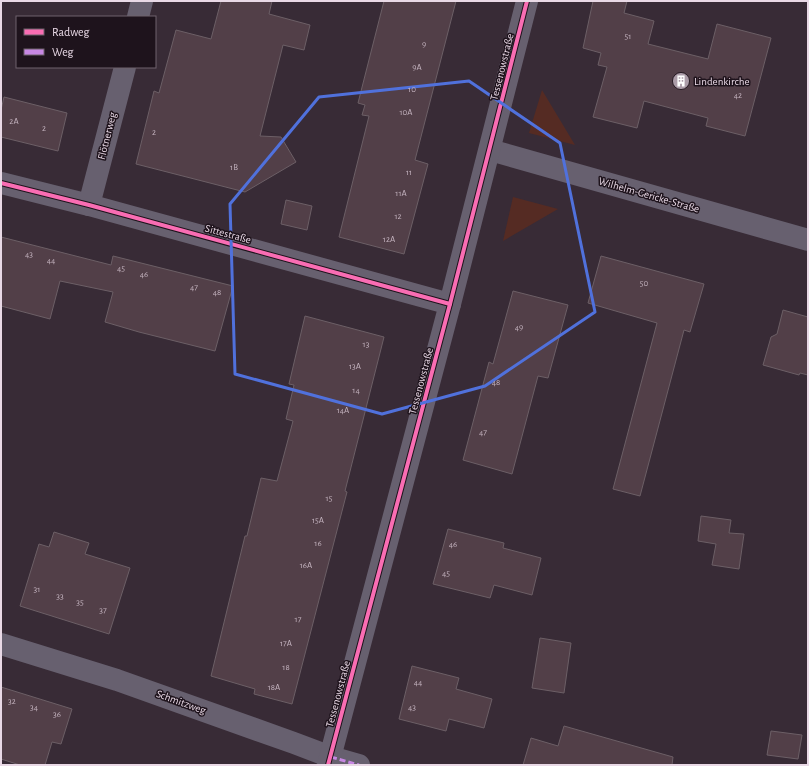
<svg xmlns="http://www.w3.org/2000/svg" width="809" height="766" font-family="'Alegreya Sans',sans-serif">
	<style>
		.green { fill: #552b23 }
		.building { fill: #523f48; stroke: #6c5f66 }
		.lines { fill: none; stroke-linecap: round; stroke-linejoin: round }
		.minor { stroke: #67606f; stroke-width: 22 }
		.quiet { stroke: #c787e3; stroke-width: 3; stroke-dasharray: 6 3; stroke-linecap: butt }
		.cycleway-casing { stroke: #1e131c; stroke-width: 6 }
		.cycleway { stroke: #f96db3; stroke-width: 4 }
		.marked { fill: none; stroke: #5071dc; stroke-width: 3; stroke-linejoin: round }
		.labels { text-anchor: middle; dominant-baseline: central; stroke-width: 3; stroke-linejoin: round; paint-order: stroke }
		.number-label { font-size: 9px; fill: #c3b2be }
		.street-label { font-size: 11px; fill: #e9d9e6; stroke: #1e131c }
		.poi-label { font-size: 11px; fill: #e9d9e6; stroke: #1e131c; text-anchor: start }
	</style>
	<rect width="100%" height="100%" fill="#382b36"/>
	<g class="green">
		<polygon points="542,90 575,145 529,133"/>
		<polygon points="513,197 558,209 503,241"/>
	</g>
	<g class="building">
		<polygon points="221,1 272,1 269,14 310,25 304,50 283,45 260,136 281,137 296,162 245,192 136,164 154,91 159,93 176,30 211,39"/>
		<polygon points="384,1 456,1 415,160 428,164 404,254 339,237 369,116 362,115 365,105 358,103"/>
		<polygon points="593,1 627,1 624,13 654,21 648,44 708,59 717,24 771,38 745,136 706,126 708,118 644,101 637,128 593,117 607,67 598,65 601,53 583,48"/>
		<polygon points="4,97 67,113 58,151 1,137 1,110"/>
		<polygon points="286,200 312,206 307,230 281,224"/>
		<polygon points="1,237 111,265 113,256 233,286 215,351 139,332 105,322 113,292 60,281 50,319 1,306"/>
		<polygon points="601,256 704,284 690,332 684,330 640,496 613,489 657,323 588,303"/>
		<polygon points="513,291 568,305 548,378 538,376 512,474 463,460 489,362 493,364"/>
		<polygon points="783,310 808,317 808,375 800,373 799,375 763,365 771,337 777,334"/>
		<polygon points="305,316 384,337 345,491 347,492 292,704 254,694 255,689 211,676 245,536 247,536 261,478 277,481 293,421 286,419 294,385 289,384"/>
		<polygon points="701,516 731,520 729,533 744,534 739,569 712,565 716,544 698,541"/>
		<polygon points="448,529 504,543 503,548 541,558 532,595 494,585 490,598 433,584"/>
		<polygon points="54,532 89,543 85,554 130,568 109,634 20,606 39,544 49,547"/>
		<polygon points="540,638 571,643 564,693 532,688"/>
		<polygon points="412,666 459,678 456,689 492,699 484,728 449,719 446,731 399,719"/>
		<polygon points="1,687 72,709 61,744 52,742 45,765 20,765 1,759"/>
		<polygon points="564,726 673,757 672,765 523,765 531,738 558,746"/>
		<polygon points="771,731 802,735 798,759 767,755"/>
	</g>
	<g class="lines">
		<g class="minor">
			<polyline points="138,17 142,1"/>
			<polyline points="490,150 808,240"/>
			<polyline points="1,183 89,205 450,304"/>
			<polyline points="89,205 125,67"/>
			<polyline points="1,644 117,680 294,743 331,757 359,765"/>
			<polyline points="328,765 450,304 527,1"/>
		</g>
		<polyline class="quiet" points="331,757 359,765"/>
		<g class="cycleway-casing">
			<g id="cycleway">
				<polyline points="1,183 89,205 450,304"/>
				<polyline points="328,765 450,304 527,1"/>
			</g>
		</g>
		<use href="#cycleway" class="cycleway"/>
	</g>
	<path class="marked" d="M469 81 560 143 595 312 485 386 382 414 235 374 230 204 319 97Z"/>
	<defs>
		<g id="building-disc" transform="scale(0.9)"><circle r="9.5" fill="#ab9ca8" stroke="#1e131c"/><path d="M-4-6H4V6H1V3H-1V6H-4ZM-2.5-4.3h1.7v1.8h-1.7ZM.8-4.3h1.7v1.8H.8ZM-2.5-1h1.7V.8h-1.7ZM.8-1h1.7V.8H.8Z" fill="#fff"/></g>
	</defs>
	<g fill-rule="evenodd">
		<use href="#building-disc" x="681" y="81"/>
	</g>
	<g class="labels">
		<g class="number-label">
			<text x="628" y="36">51</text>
			<text x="424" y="44">9</text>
			<text x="417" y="67">9A</text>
			<text x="412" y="89">10</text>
			<text x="738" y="95">42</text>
			<text x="406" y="112">10A</text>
			<text x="14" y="121">2A</text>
			<text x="44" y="128">2</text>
			<text x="154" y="132">2</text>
			<text x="234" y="167">1B</text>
			<text x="409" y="172">11</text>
			<text x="401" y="193">11A</text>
			<text x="398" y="216">12</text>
			<text x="389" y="239">12A</text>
			<text x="29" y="254">43</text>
			<text x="51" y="260">44</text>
			<text x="121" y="268">45</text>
			<text x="144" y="274">46</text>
			<text x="644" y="283">50</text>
			<text x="194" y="287">47</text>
			<text x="217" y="292">48</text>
			<text x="519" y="327">49</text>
			<text x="366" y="344">13</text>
			<text x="355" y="366">13A</text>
			<text x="496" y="382">48</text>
			<text x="356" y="390">14</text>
			<text x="343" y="410">14A</text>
			<text x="483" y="432">47</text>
			<text x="329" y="498">15</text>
			<text x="318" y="520">15A</text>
			<text x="318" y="543">16</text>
			<text x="453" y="544">46</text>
			<text x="306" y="565">16A</text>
			<text x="446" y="573">45</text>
			<text x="37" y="589">31</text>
			<text x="60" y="596">33</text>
			<text x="80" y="602">35</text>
			<text x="103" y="610">37</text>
			<text x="298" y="619">17</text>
			<text x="286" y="643">17A</text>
			<text x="286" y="667">18</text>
			<text x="418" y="682">44</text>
			<text x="274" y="687">18A</text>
			<text x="12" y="701">32</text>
			<text x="34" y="707">34</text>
			<text x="412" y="707">43</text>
			<text x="57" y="714">36</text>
		</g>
		<g class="street-label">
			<text transform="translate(502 67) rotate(-76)">Tessenowstraße</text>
			<text transform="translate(107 136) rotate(-76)">Flötnerweg</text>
			<text transform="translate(649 195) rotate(16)">Wilhelm-Gericke-Straße</text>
			<text transform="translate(228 234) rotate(15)">Sittestraße</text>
			<text transform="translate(421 381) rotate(-75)">Tessenowstraße</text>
			<text transform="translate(338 694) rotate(-75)">Tessenowstraße</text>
			<text transform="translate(181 702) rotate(20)">Schmitzweg</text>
		</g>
		<g class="poi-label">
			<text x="694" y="81">Lindenkirche</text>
		</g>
	</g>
	<rect width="809" height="766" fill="none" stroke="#e9d9e6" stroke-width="4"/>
	<rect x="16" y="16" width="140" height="52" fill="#1e131c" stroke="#6f626d"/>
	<rect x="24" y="29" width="20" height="6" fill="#f96db3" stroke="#6f626d"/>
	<text x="52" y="36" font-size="12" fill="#e9d9e6">Radweg</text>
	<rect x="24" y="49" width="20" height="6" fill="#c787e3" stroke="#6f626d"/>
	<text x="52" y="56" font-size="12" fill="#e9d9e6">Weg</text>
</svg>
